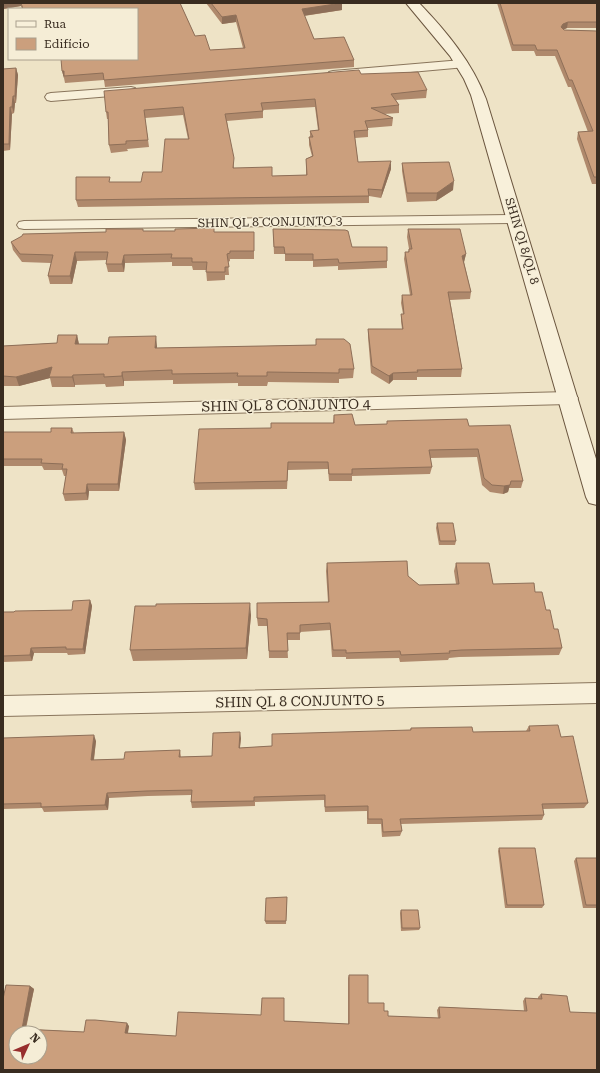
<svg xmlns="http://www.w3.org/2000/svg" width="600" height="1073" font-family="'Roboto Serif',serif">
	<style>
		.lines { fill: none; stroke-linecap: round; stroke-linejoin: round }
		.street-casing { stroke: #89755c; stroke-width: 2 }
		.secondary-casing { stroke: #6b563f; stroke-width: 2 }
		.street { fill: #f8f0da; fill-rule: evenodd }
		.secondary { fill: #f8f0da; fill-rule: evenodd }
		.wall { fill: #af896c; fill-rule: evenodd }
		.shaded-wall { fill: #8e6f58 }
		.building { fill: #cb9f7d; stroke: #8e6f58; fill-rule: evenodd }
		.labels { text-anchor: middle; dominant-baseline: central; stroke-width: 3; stroke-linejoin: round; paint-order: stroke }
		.far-street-label { font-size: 12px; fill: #392c20; stroke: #f5edd6 }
		.street-label { font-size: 14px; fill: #392c20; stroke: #f5edd6 }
	</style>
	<rect width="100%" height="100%" fill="#eee3c6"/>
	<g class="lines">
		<g class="street-casing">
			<g id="street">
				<polygon points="462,60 466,61 468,64 466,67 333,79 329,78 327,75 329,72 333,71"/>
				<polygon points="131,87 135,88 137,91 135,94 51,101 47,100 45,97 47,94 51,93"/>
				<polygon points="515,215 520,216 522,219 520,222 515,223 24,229 19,228 17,225 19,222 24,221"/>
				<polygon points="569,392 575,394 578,398 575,402 569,404 3,419 3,407"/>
				<polygon points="597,683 597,703 3,716 3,696"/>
			</g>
		</g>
		<g class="secondary-casing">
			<path id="secondary" d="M406 3H419C446 31 472 62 486 99L597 462V505L589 503 586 497 471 95 464 79 450 56Z"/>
		</g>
		<use href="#street" class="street"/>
		<use href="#secondary" class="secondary"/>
	</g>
	<g class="wall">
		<polygon points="3,3 180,3 195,36 210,50 243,48 236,22 222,24 206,3 341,3 342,10 304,16 314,39 354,60 354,67 105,87 104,80 65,83 64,78 62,71 137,59 137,9 22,9 21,6 3,9"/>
		<polygon points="497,3 597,3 597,28 567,28 563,30 564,30 597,31 597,184 592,184 577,139 578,132 588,132 571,87 568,87 555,56 536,56 534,51 512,51"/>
		<polygon points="16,68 18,75 16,103 15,103 14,113 12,114 10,150 3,151 3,69"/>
		<path d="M361 74 427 90 426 98 396 100 399 105V113L384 114 393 118 392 126 368 128V137L355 138 358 162 391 169 381 198 369 196V203L78 207 76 200 111 182H141L162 172 188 139 183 115 145 118 149 147 127 149 128 151 111 153 109 145 108 119H107L106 112ZM315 107 318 130 310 131V137H309V145L312 156 306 159V175L272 176 234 168 227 121 263 118V110Z"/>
		<polygon points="402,163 453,190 436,201 407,202 402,171"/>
		<polygon points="214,228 214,232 254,232 254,259 230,259 230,261 228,262 229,275 225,275 225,280 207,281 206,270 193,270 192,266 172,266 172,262 125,263 124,272 108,272 106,264 107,260 77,261 72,284 50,284 48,276 51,263 22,262 13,250 11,242 144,231 175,231"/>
		<polygon points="273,229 352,247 387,261 387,268 338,270 338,266 313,267 313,261 285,261 285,254 274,254"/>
		<polygon points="408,229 466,254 464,262 471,292 470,299 450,300 462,369 461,377 417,377 417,380 393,380 389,384 371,373 368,337 368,329 402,329 401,321 401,314 403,314 401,303 402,295 410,295 404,259 405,252 408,252 409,249 407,237"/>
		<polygon points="77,335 79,344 157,346 157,348 316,345 316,339 354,369 353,378 339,379 339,383 268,382 267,386 238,386 238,383 173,384 173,380 124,381 124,386 106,387 105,384 75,385 75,387 52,387 50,378 19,386 3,386 3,346 57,343"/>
		<polygon points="334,415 355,425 387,424 387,421 469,426 523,481 521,488 509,488 508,492 503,494 490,492 482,485 477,457 430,458 432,467 430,474 352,476 352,481 329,481 328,469 288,470 287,489 195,490 194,483 271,428 333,423"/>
		<polygon points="72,428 74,433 124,432 126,440 119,491 89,491 88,500 65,501 63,494 66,476 64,476 62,470 44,470 42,466 3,466 3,432 51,432"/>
		<polygon points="437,523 456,541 455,545 439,545 436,528"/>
		<polygon points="327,563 408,576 419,585 456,584 454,571 456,563 493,584 535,592 546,610 562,648 559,655 459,657 449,658 448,660 400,662 399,658 346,659 346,657 332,657 330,630 300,632 300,640 287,640 288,658 269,658 268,626 258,626 257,618 328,602 326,571"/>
		<polygon points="90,600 92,606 85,654 68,655 67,653 34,653 32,661 3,662 3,612 72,610"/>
		<polygon points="251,615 247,659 133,661 130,650"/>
		<polygon points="529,726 561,737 588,803 584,808 543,809 544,815 542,820 401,824 402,831 400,836 382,837 381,824 367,824 367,811 325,812 324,800 255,802 255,806 192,808 191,802 191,795 148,796 109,798 108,810 44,812 42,808 3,809 3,738 96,741 94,760 124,759 180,750 181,757 212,756 241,738 240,748 272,746 410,730 411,728 473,732 526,731"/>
		<polygon points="499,848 544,905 542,908 505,908 498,851"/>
		<polygon points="576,858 597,858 597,908 583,908 574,861"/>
		<polygon points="287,897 286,924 266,924 265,921"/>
		<polygon points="401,910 420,928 419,930 401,931 400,913"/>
		<polygon points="349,975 368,1003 384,1011 388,1016 438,1018 437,1010 439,1007 524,1011 523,1001 525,998 538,999 538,997 541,994 570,1012 3,1070 30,986 34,989 26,1029 84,1032 129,1026 128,1033 176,1036 261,1015 284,998 284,1021 348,1024 348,978"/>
	</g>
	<g class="shaded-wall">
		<polygon points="3,3 21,3 21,6 3,9"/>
		<polygon points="342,3 342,10 302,16 302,9"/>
		<polygon points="236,15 236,22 222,24 222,17"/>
		<polygon points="568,22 567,28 562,30 561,27 563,24"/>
		<polygon points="16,68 18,75 16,103 15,96"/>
		<polygon points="62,71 64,71 64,78"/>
		<polygon points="13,96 15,103 14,113 12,107"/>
		<polygon points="10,107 12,114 10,150 9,144"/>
		<polygon points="391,161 391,169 381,198 382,190"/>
		<polygon points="454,181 453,190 436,201 437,193"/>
		<polygon points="75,252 77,261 72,284 70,276"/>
		<polygon points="466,254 464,262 461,263 462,256"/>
		<polygon points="124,255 125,263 124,272 122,264"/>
		<polygon points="77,335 79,345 75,344"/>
		<polygon points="156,336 157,346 156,358 155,348"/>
		<polygon points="52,367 50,378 19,386 16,377"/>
		<polygon points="122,372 124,381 124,386 122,376"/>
		<polygon points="393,373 393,380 389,384 389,376"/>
		<polygon points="73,375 75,385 75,387 72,377"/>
		<polygon points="124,432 126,440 119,491 118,484"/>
		<polygon points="511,481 508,492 503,494 504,486"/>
		<polygon points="87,484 89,491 88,500 86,493"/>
		<polygon points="90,600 92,606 85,654 83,649"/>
		<polygon points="250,603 251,615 247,659 246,648"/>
		<polygon points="31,648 34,653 32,661 30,655"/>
		<polygon points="240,732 241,738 239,754 239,748"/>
		<polygon points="94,735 96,741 93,765 91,760"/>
		<polygon points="107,793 109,798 108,810 105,805"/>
		<polygon points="30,986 34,989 25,1031 22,1029"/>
		<polygon points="127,1023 129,1026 127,1036 125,1033"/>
	</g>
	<g class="building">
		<polygon points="21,3 180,3 195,36 205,35 210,50 245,48 236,15 222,17 211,3 342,3 302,9 314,39 344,37 354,60 104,80 103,73 64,76 64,71 62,71 61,59 137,59 137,9 23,9"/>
		<polygon points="500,3 597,3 597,22 568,22 563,24 561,27 564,30 597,31 597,177 594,177 578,132 593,131 572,80 569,80 557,50 537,50 535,45 513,45"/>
		<polygon points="16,68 15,96 13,96 12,107 10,107 9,144 3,144 3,69"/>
		<path d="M359 70 361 74 418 72 427 90 391 94 399 105 371 108 393 118 365 121 368 130 354 131 358 162 391 161 382 190 368 189 369 196 76 200V177H110L109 182H141L143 172H162L165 139H189L183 107 144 110 148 140 126 141V144L109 145 108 112H106L104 91ZM315 99 319 130 310 131 313 137H309L313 156 306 159 307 175 272 176V167L233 168 234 158 225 114 263 111 261 103Z"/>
		<polygon points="449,162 454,181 437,193 407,193 402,163"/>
		<polygon points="214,228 214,232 254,232 254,251 230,251 230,253 227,254 229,267 225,267 225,272 206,272 207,262 192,262 192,258 171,258 172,254 124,255 122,264 106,264 108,252 75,252 70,276 48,276 53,255 20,254 11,242 22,236 23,234 106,232 106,229 143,229 143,231 175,231 175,229"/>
		<polygon points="273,229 345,230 348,231 352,247 387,247 387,261 339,263 338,259 313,260 313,254 285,254 284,247 274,247"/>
		<polygon points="408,229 460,229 466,254 462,256 471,292 448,292 462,369 417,370 418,372 393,373 389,376 372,366 368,329 403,329 401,314 404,314 402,295 412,295 405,252 409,252 409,249 412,249"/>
		<polygon points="58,335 77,335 75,344 108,344 109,337 156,336 155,348 316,345 316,339 344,339 350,344 354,369 339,369 339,373 267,372 267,376 237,376 238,373 172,374 172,370 122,372 122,376 104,377 104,374 73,375 72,377 49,377 52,367 16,377 3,376 3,346 57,343"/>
		<polygon points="352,414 355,425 387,424 387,421 467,419 469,426 510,425 523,481 511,481 510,485 504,486 492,485 484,478 478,449 429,450 432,467 352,469 352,474 329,474 328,462 288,462 287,481 194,483 199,429 271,428 271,423 334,423 334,415"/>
		<polygon points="51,428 72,428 71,433 124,432 118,484 87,484 86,493 63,494 67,469 62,469 63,464 41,463 42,459 3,459 3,432 51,432"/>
		<polygon points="437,523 453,523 456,541 440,541"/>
		<polygon points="407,561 408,576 419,585 459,584 456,563 489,563 493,584 534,583 535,592 542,592 546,610 550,610 554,629 558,629 562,648 461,650 449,651 450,653 401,655 400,651 346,653 346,650 333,650 330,623 300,625 300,633 287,633 288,651 269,651 267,619 257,618 257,603 329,602 327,563"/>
		<polygon points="90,600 83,649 66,649 66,647 31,648 30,655 3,656 3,612 14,612 15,611 72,610 73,601"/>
		<polygon points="250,603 246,648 130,650 135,606 156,606 156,604"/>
		<polygon points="558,725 561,737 573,736 588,803 542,804 544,815 400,819 402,831 383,832 382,819 368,819 368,806 325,807 325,795 254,797 254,801 191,802 192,790 146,791 107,793 105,805 41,807 41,803 3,804 3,738 94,735 91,760 124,759 125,752 180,750 179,757 212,756 213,733 240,732 239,748 272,746 272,734 411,730 411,728 472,727 473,732 530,731 529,726"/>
		<polygon points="499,848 535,848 544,905 507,905"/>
		<polygon points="576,858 597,858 597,905 586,905"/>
		<polygon points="287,897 286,921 265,921 266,898"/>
		<polygon points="401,910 418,910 420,928 402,928"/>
		<path d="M349 975H368V1003H384V1011H388V1016L440 1018 439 1007 527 1011 525 998 542 999 541 994 567 996 570 1012 597 1013V1070H3V999L6 985 30 986 22 1029 84 1032 86 1020H95L127 1023 125 1033 176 1036 178 1012 261 1015 262 998H284V1021L349 1024ZM16 1033H40V1057H16Z"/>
	</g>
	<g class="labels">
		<g class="far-street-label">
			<text transform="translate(270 222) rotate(-1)">SHIN QL 8 CONJUNTO 3</text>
			<text transform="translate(522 241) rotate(73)">SHIN QI 8/QL 8</text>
		</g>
		<g class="street-label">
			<text transform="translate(286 405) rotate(-1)">SHIN QL 8 CONJUNTO 4</text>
			<text transform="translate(300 701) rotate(-1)">SHIN QL 8 CONJUNTO 5</text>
		</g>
	</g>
	<rect width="600" height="1073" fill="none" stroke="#392c20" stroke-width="8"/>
	<rect x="8" y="8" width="130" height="52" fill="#f5edd6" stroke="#aaa08d"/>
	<rect x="16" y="21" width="20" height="6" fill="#f8f0da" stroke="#aaa08d"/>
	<text x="44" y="28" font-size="12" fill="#392c20">Rua</text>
	<rect x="16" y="38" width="20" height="12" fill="#cb9f7d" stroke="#aaa08d"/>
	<text x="44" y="48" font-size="12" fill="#392c20">Edifício</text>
	<g transform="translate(28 1045) rotate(46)"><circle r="19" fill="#f5edd6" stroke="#aaa08d"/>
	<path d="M0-3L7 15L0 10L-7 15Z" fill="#972e2d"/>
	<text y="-6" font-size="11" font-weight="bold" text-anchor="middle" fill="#392c20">N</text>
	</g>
</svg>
